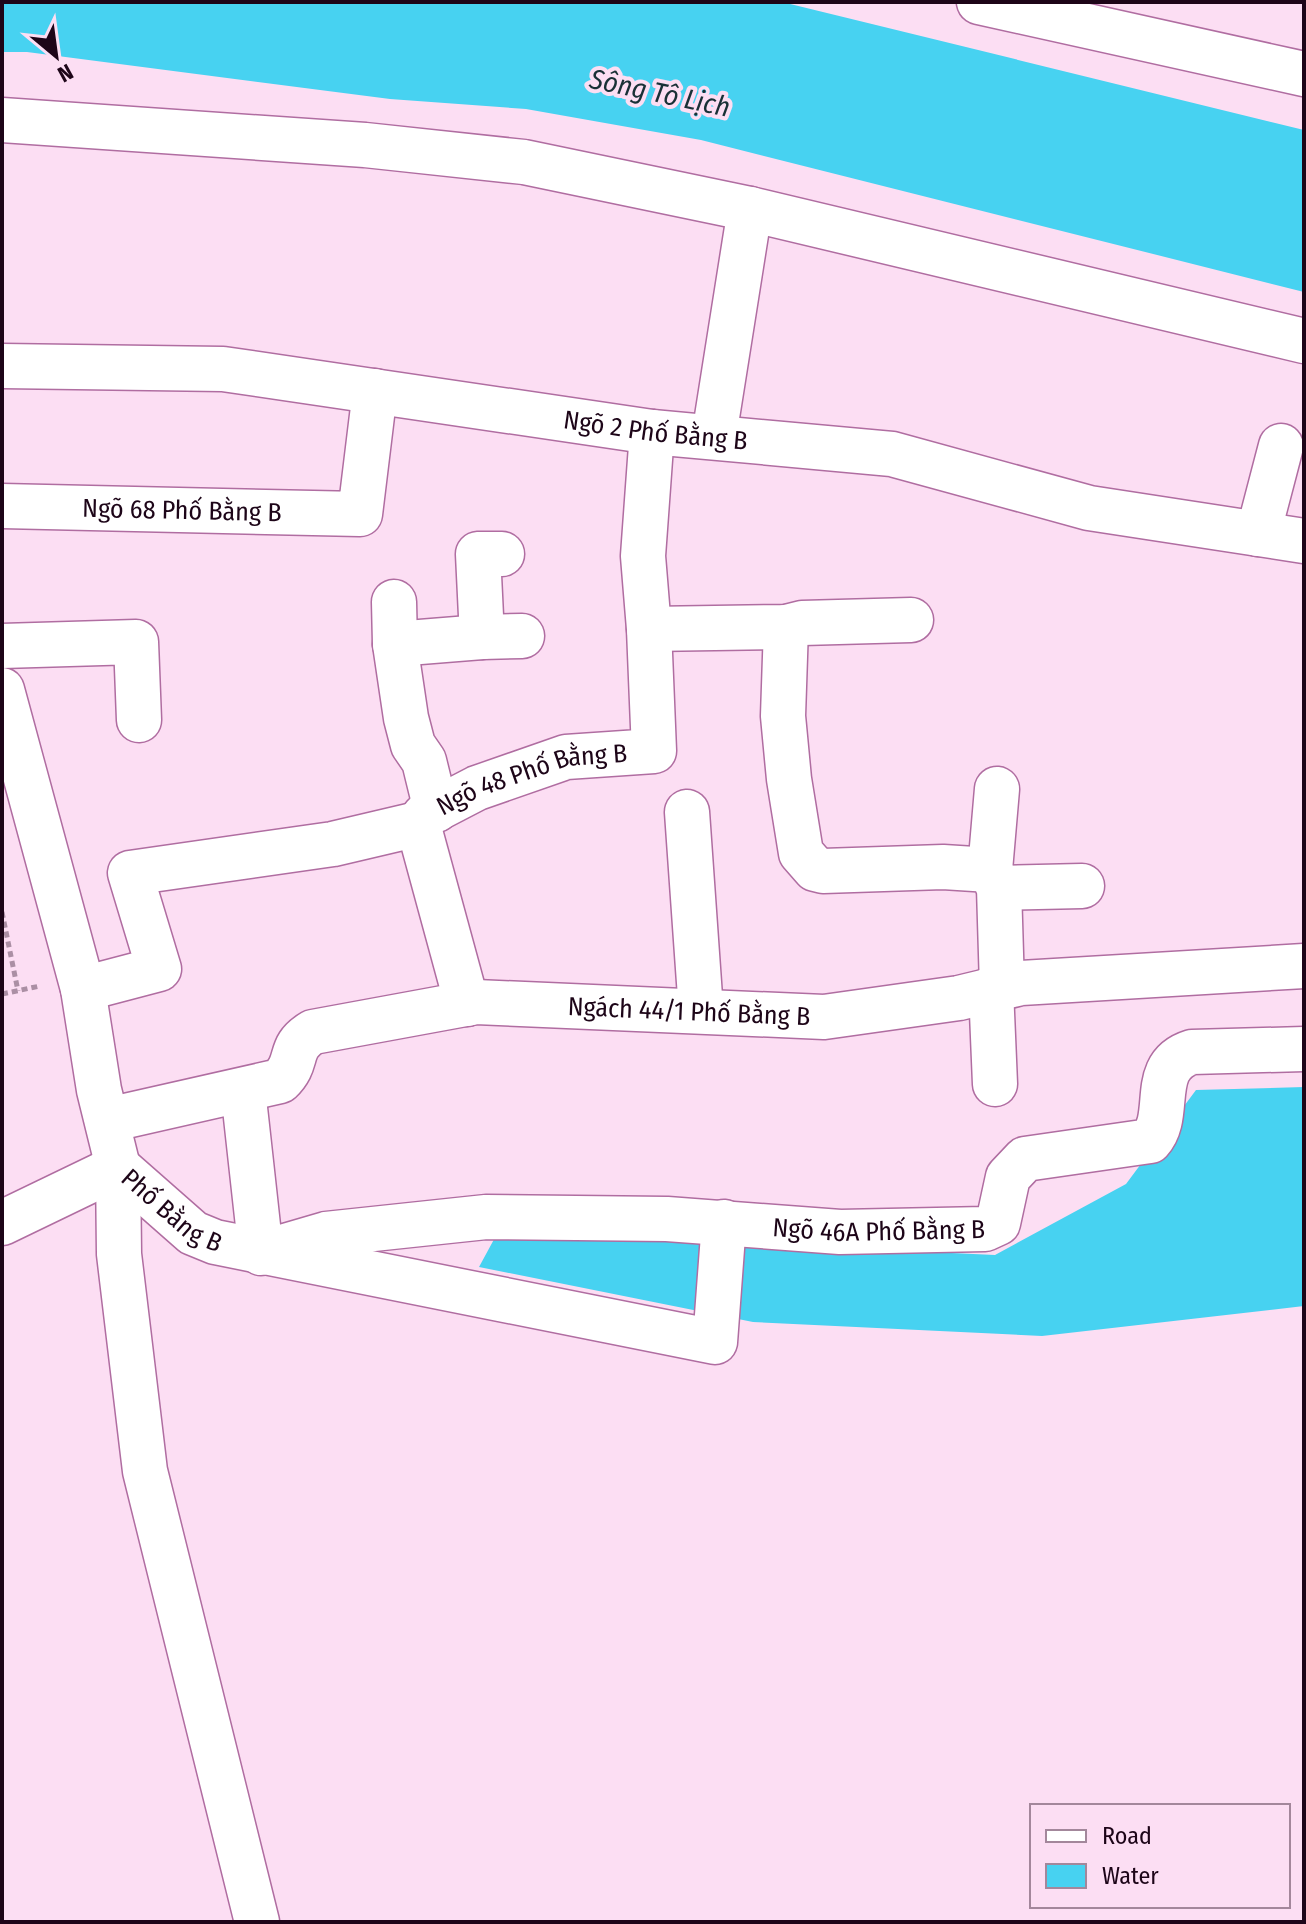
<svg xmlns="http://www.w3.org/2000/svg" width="1306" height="1924" font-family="'Fira Sans Condensed',sans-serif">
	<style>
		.water { fill: #47d2f1 }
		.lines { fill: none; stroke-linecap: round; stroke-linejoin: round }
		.minor-casing { stroke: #b06da1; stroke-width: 47 }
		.path { stroke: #ab8fa4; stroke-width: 5; stroke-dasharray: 6 4; stroke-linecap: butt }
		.minor { stroke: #fff; stroke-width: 44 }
		.labels { text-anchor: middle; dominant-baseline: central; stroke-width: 8; stroke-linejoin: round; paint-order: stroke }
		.street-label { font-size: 26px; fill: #1d0518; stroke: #fcdef3 }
		.water-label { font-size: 28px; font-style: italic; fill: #193036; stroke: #fcdef3 }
	</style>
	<rect width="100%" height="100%" fill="#fcdef3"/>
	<g class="water">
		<polygon points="2,2 782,2 1304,130 1304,292 701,140 526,109 390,99 27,52 2,52"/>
		<polygon points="1304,1087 1304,1306 1042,1336 753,1322 479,1267 498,1232 995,1255 1126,1184 1196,1090"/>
	</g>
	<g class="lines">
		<g class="minor-casing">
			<g id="minor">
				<polyline points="979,2 1304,74"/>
				<polyline points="2,120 365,145 524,162 750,209 1304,341"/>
				<path id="s1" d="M2 366 223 369 652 432 892 454 1089 508 1304 541"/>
				<polyline points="714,436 750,209"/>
				<path id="s2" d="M2 506 360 514 375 391"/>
				<polyline points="1258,534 1281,446"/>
				<polyline points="394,602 395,644 406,718 413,745 424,761 436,810"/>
				<polyline points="786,627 783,716 789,779 801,853 815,869 823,871 943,867 990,870 999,888 1002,987"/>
				<polyline points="649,629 786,627 802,623 911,620"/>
				<polyline points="482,637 478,554 502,554"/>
				<polyline points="395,644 482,637 522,636"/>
				<polyline points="2,646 136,642 139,720"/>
				<polyline points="2,690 83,989 99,1090 118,1167 119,1254 145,1471 257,1922"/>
				<polyline points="687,812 701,1011"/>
				<path id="s3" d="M418 824 425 815 477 788 566 757 654 751 649 629 643 556 652 432"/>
				<polyline points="418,824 467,1004"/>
				<polyline points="990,870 997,789"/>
				<polyline points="999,888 1082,886"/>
				<polyline points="83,989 159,969 130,873 333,844 418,824"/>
				<polyline points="991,989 995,1084"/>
				<path id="s4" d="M243 1090 261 1253 326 1234 486 1217 667 1219 840 1232 985 1229 998 1223 1008 1177 1025 1159 1150 1141C1174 1115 1147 1066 1192 1052L1304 1049"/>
				<path id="s5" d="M108 1120 280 1081C301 1061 286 1048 313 1032L476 1002 824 1017 959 998 1021 983 1304 966"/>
				<path id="s6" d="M118 1167 193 1233 215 1242 715 1342 724 1222"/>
				<polyline points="2,1223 118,1167"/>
			</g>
		</g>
		<g class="path">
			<polyline points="2,912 18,991"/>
			<polyline points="2,994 40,986"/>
		</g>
		<use href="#minor" class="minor"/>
	</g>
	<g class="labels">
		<g class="street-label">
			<text stroke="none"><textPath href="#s1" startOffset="658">Ngõ 2 Phố Bằng B</textPath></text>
			<text stroke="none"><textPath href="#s2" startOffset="180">Ngõ 68 Phố Bằng B</textPath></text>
			<text stroke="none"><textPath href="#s3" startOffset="126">Ngõ 48 Phố Bằng B</textPath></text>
			<text stroke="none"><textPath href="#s5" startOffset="616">Ngách 44/1 Phố Bằng B</textPath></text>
			<text stroke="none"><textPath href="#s6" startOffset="70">Phố Bằng B</textPath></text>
			<text stroke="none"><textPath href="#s4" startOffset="786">Ngõ 46A Phố Bằng B</textPath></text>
		</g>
		<g class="water-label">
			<text transform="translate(660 93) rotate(12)">Sông Tô Lịch</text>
		</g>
	</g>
	<rect width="1306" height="1924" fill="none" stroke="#1d0518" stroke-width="8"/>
	<rect x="1030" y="1804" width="260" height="104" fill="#fcdef3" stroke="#a3879b" stroke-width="2"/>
	<rect x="1046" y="1830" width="40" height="12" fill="#ffffff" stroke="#a3879b" stroke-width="2"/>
	<text x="1102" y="1844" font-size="24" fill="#1d0518">Road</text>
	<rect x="1046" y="1864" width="40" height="24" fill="#47d2f1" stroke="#a3879b" stroke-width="2"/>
	<text x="1102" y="1884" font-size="24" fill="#1d0518">Water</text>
	<g transform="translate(56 56) rotate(151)" stroke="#fcdef3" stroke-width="6" paint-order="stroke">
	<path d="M0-6L14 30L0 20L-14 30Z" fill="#1d0518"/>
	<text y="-12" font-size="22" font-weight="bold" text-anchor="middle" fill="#1d0518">N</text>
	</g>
</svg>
